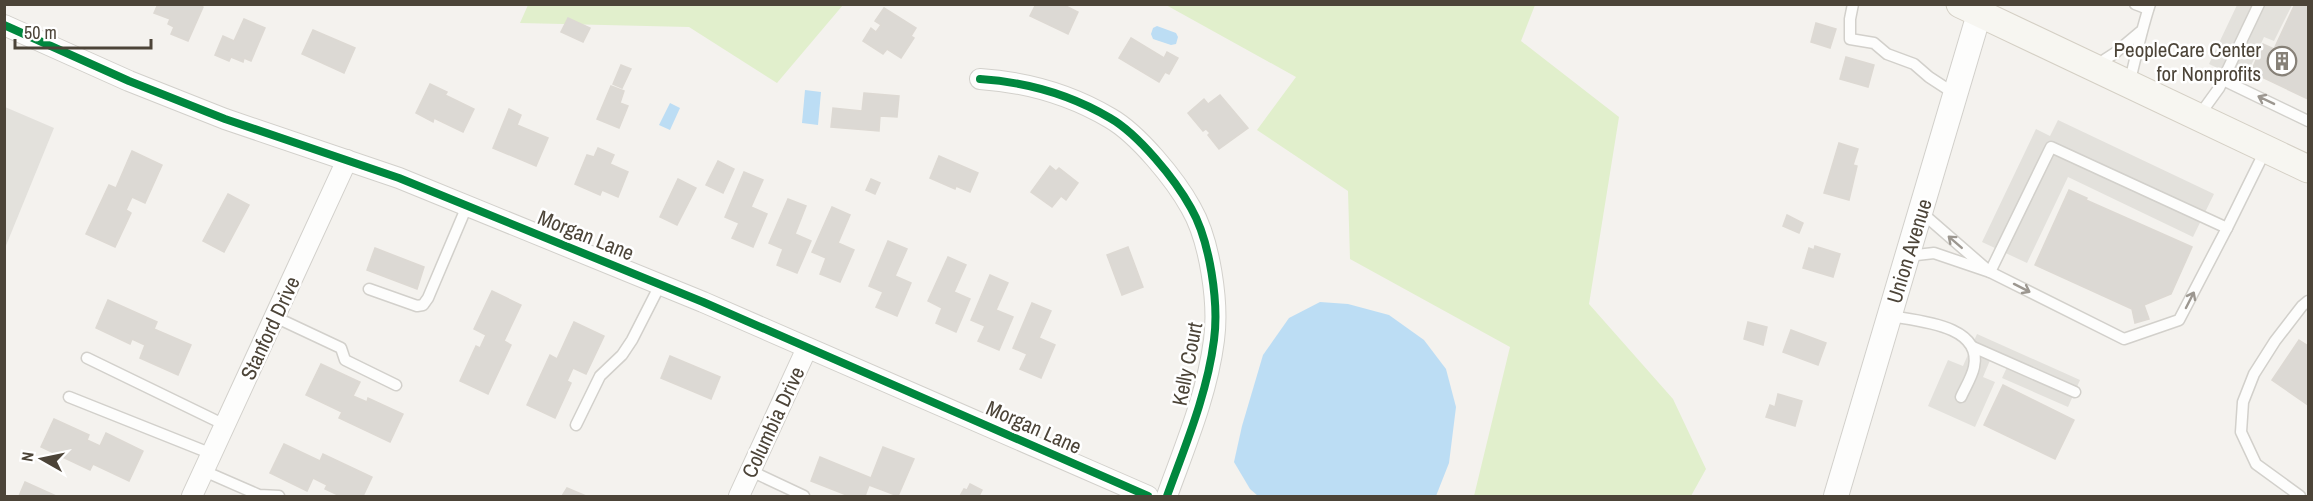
<svg xmlns="http://www.w3.org/2000/svg" width="2313" height="501" font-family="'Archivo Narrow',sans-serif">
	<style>
		.green { fill: #e1efcc }
		.parking { fill: #e3e1dc }
		.water { fill: #bcddf4 }
		.building { fill: #dcd9d4; stroke: #ddd9d3; stroke-width: 1.5 }
		.lines { fill: none; stroke-linecap: round; stroke-linejoin: round }
		.service-casing { stroke: #d2d0cb; stroke-width: 13 }
		.minor-casing { stroke: #d2d0cb; stroke-width: 22 }
		.tertiary-casing { stroke: #d2d0cb; stroke-width: 26 }
		.secondary-casing { stroke: #d4cfc4; stroke-width: 29 }
		.service { stroke: #fdfdfc; stroke-width: 10 }
		.minor { stroke: #fdfdfc; stroke-width: 20 }
		.tertiary { stroke: #fdfdfc; stroke-width: 24 }
		.secondary { stroke: #f7f6f1; stroke-width: 27 }
		.cycleway-casing { stroke: #fff; stroke-width: 11 }
		.cycleway { stroke: #00873e; stroke-width: 8 }
		.oneway { stroke: #9c9790 }
		.labels { text-anchor: middle; dominant-baseline: central; stroke-width: 5; stroke-linejoin: round; paint-order: stroke }
		.poi-label { font-size: 21px; fill: #4c4438; stroke: #fff; text-anchor: end }
		.street-label { font-size: 21px; fill: #4c4438; stroke: #fff }
	</style>
	<rect width="100%" height="100%" fill="#f4f2ee"/>
	<g class="green">
		<polygon points="528,5 843,5 777,83 689,27 520,23"/>
		<polygon points="1166,5 1535,5 1521,41 1619,117 1589,304 1673,399 1706,469 1691,496 1474,496 1510,347 1350,259 1348,191 1257,130 1296,77"/>
	</g>
	<g class="parking">
		<polygon points="2237,5 2292,5 2274,41 2264,37 2244,81 2209,64"/>
		<polygon points="5,107 54,128 5,248"/>
		<polygon points="2058,120 2214,194 2193,237 2068,177 2027,263 1982,242 2036,129 2050,136"/>
		<polygon points="1977,334 2080,380 2068,407 2002,378 2008,365 1991,358 1983,377 1995,382 1975,427 1928,406 1948,360 1963,366"/>
	</g>
	<g class="water">
		<polygon points="1157,26 1176,33 1178,37 1176,44 1171,45 1153,39 1151,34 1153,28"/>
		<polygon points="805,90 821,92 818,125 802,123"/>
		<polygon points="670,103 680,108 670,130 659,125"/>
		<polygon points="1320,302 1348,304 1389,315 1424,340 1446,369 1456,407 1449,463 1436,496 1258,496 1250,489 1234,462 1242,426 1263,355 1289,318"/>
	</g>
	<g class="building">
		<polygon points="158,4 197,4 203,7 188,41 171,34 174,27 168,24 170,19 154,13"/>
		<polygon points="1036,4 1062,4 1078,12 1068,34 1030,16"/>
		<polygon points="2295,4 2308,4 2308,99 2251,72 2263,44 2274,49"/>
		<polygon points="884,8 916,28 911,36 914,38 901,58 887,49 883,54 863,41 871,28 876,32 881,25 875,21"/>
		<polygon points="568,18 590,28 583,42 561,32"/>
		<polygon points="244,19 265,28 251,61 244,58 243,62 231,57 229,61 215,55 223,36 234,41"/>
		<polygon points="1816,23 1836,29 1830,48 1811,42"/>
		<polygon points="313,30 355,48 344,73 302,54"/>
		<polygon points="1131,38 1164,58 1167,52 1178,58 1169,74 1165,72 1159,82 1119,58"/>
		<polygon points="1846,57 1874,65 1868,87 1840,79"/>
		<polygon points="621,65 631,69 622,88 613,84"/>
		<polygon points="430,84 447,92 445,95 474,109 463,132 434,118 433,122 416,113"/>
		<polygon points="611,86 624,91 620,103 628,106 619,128 597,119"/>
		<polygon points="864,93 899,96 897,117 880,116 879,131 831,127 833,108 862,111"/>
		<polygon points="1220,95 1248,128 1219,149 1208,135 1210,133 1206,129 1203,131 1188,113 1204,99 1208,104"/>
		<polygon points="509,109 521,115 517,125 548,138 536,166 493,148"/>
		<polygon points="1839,143 1858,149 1853,165 1857,166 1849,200 1824,193"/>
		<polygon points="598,148 614,155 610,164 628,172 618,197 602,190 600,195 575,184 587,155 594,157"/>
		<polygon points="132,151 162,165 145,203 132,197 126,210 131,213 115,247 86,234 109,185 116,188"/>
		<polygon points="939,156 978,173 970,192 956,186 955,189 930,178"/>
		<polygon points="718,161 734,169 723,193 706,185"/>
		<polygon points="1050,166 1056,171 1059,168 1078,183 1066,200 1061,196 1052,207 1031,192"/>
		<polygon points="744,172 763,180 751,207 767,214 753,247 732,238 739,223 725,217"/>
		<polygon points="678,179 696,188 677,225 660,217"/>
		<polygon points="871,179 880,183 875,194 866,190"/>
		<polygon points="2069,190 2087,198 2086,200 2192,247 2171,294 2144,305 2149,319 2135,323 2132,309 2035,265"/>
		<polygon points="228,194 249,205 224,252 203,241"/>
		<polygon points="788,199 806,206 795,234 811,241 797,273 777,265 783,249 769,243"/>
		<polygon points="832,207 850,215 838,243 854,250 840,282 820,274 826,258 812,252"/>
		<polygon points="1787,215 1803,223 1799,233 1783,226"/>
		<polygon points="888,241 907,249 895,276 911,283 897,316 876,307 883,292 869,286"/>
		<polygon points="1815,246 1840,254 1833,277 1803,268 1809,248 1814,250"/>
		<polygon points="1128,247 1143,287 1122,295 1107,255"/>
		<polygon points="375,248 424,267 417,289 367,270"/>
		<polygon points="948,257 966,265 954,292 970,299 956,332 936,323 942,308 928,301"/>
		<polygon points="990,275 1008,283 996,310 1013,317 999,350 978,341 985,326 971,320"/>
		<polygon points="492,291 521,305 504,341 511,345 488,394 460,381 476,346 480,348 486,335 474,329"/>
		<polygon points="108,300 157,322 154,329 191,345 178,375 140,358 145,345 132,339 130,344 96,328"/>
		<polygon points="1032,303 1051,311 1039,338 1055,345 1041,378 1020,369 1027,354 1013,348"/>
		<polygon points="574,322 604,336 586,374 573,368 567,381 571,383 555,418 527,405 550,355 557,359"/>
		<polygon points="1748,322 1767,327 1763,345 1744,339"/>
		<polygon points="1791,330 1826,343 1818,365 1783,352"/>
		<polygon points="2299,340 2308,346 2308,405 2272,380"/>
		<polygon points="670,356 720,377 711,399 661,378"/>
		<polygon points="321,364 360,382 353,396 367,402 368,398 403,414 390,442 339,418 342,412 306,395"/>
		<polygon points="2003,385 2074,420 2055,459 1984,425"/>
		<polygon points="1778,394 1802,401 1795,426 1766,417 1770,405 1775,407"/>
		<polygon points="54,419 89,435 87,440 100,446 106,433 143,451 129,481 93,464 90,470 41,447"/>
		<polygon points="284,444 320,461 323,454 372,477 363,496 340,496 325,489 327,485 313,478 307,491 270,473"/>
		<polygon points="883,447 914,459 898,496 869,485 865,496 849,496 811,481 820,457 871,478"/>
		<polygon points="25,482 56,496 19,496"/>
		<polygon points="970,484 982,490 979,496 960,496 964,489 967,490"/>
		<polygon points="567,488 586,496 562,496"/>
	</g>
	<g class="lines">
		<g class="service-casing">
			<g id="service">
				<polyline points="1853,4 1850,19 1850,39 1874,43 1887,54 1914,64 1929,77 1955,94"/>
				<polyline points="2135,4 2148,9"/>
				<polyline points="2095,66 2115,53 2140,32"/>
				<polyline points="2223,80 2308,121"/>
				<path d="M2129 84C2136 57 2141 31 2150 4"/>
				<polyline points="2198,117 2219,88 2259,4"/>
				<polyline points="1921,212 1990,272 2051,147 2227,228 2266,149"/>
				<polyline points="1908,256 1934,253 1990,272 2124,339 2179,320 2227,228"/>
				<polyline points="369,289 417,306 423,305 428,298 467,206"/>
				<path d="M1890 316C1918 321 1983 325 1974 367 1972 377 1965 388 1961 397"/>
				<polyline points="275,317 341,348 345,360 396,385"/>
				<polyline points="1973,347 2075,392"/>
				<polyline points="87,358 225,425"/>
				<polyline points="69,397 212,454"/>
				<polyline points="576,425 600,376 622,355 632,340 660,285"/>
				<polyline points="204,471 259,495 279,496"/>
				<polyline points="751,471 804,496"/>
				<polyline points="2300,496 2256,464 2241,432 2243,402 2254,374 2275,341 2302,306 2308,301"/>
			</g>
		</g>
		<g class="minor-casing">
			<g id="minor">
				<polyline points="4,25 129,81 225,119 399,178 703,302 1148,496"/>
				<path d="M980 79C1025 82 1071 95 1110 118 1138 134 1175 179 1191 208 1210 241 1219 303 1214 340 1207 395 1185 446 1167 496"/>
				<polyline points="192,496 347,160"/>
				<polyline points="739,496 807,348"/>
			</g>
		</g>
		<g class="tertiary-casing">
			<polyline id="tertiary" points="1836,496 1982,4"/>
		</g>
		<g class="secondary-casing">
			<polyline id="secondary" points="1960,4 2308,169"/>
		</g>
		<use href="#service" class="service"/>
		<use href="#minor" class="minor"/>
		<use href="#tertiary" class="tertiary"/>
		<use href="#secondary" class="secondary"/>
		<g class="cycleway-casing">
			<g id="cycleway">
				<polyline points="4,25 129,81 225,119 399,178 703,302 1148,496"/>
				<path d="M980 79C1025 82 1071 95 1110 118 1138 134 1175 179 1191 208 1210 241 1219 303 1214 340 1207 395 1185 446 1167 496"/>
			</g>
		</g>
		<use href="#cycleway" class="cycleway"/>
	</g>
	<defs><path id="oneway-shaft" d="M-6 0H5M1.5-3L5.5 0L1.5 3" fill="none" stroke-width="1.6" stroke-linecap="round" stroke-linejoin="round" transform="scale(1.5)"/></defs>
	<g class="oneway">
		<use href="#oneway-shaft" transform="translate(2266 100) rotate(-154)"/>
		<use href="#oneway-shaft" transform="translate(1955 242) rotate(-139)"/>
		<use href="#oneway-shaft" transform="translate(2022 288) rotate(27)"/>
		<use href="#oneway-shaft" transform="translate(2190 300) rotate(-63)"/>
	</g>
	<defs>
		<g id="building-ring" transform="scale(1.5)"><circle r="9.5" fill="#fff" stroke="#878178" stroke-width="1.5"/><path d="M-4-6H4V6H1V3H-1V6H-4ZM-2.5-4.3h1.7v1.8h-1.7ZM.8-4.3h1.7v1.8H.8ZM-2.5-1h1.7V.8h-1.7ZM.8-1h1.7V.8H.8Z" fill="#878178"/></g>
	</defs>
	<g fill-rule="evenodd">
		<use href="#building-ring" x="2282" y="61"/>
	</g>
	<g class="labels">
		<g class="poi-label">
			<text x="2261" y="49">PeopleCare Center<tspan x="2261" dy="24">for Nonprofits</tspan></text>
		</g>
		<g class="street-label">
			<text transform="translate(586 235) rotate(22)">Morgan Lane</text>
			<text transform="translate(1909 251) rotate(-73)">Union Avenue</text>
			<text transform="translate(270 328) rotate(-65)">Stanford Drive</text>
			<text transform="translate(1187 364) rotate(-79)">Kelly Court</text>
			<text transform="translate(773 422) rotate(-65)">Columbia Drive</text>
			<text transform="translate(1034 427) rotate(24)">Morgan Lane</text>
		</g>
	</g>
	<rect width="2313" height="501" fill="none" stroke="#4c4438" stroke-width="12"/>
	<g transform="translate(42 459) rotate(279)" stroke="#ffffff" stroke-width="4.5" paint-order="stroke">
	<path d="M0-4.5L10 22L0 15L-10 22Z" fill="#4c4438"/>
	<text y="-9" font-size="16" font-weight="bold" text-anchor="middle" fill="#4c4438">N</text>
	</g>
	<path d="M15 39v9h136v-9" fill="none" stroke="#4c4438" stroke-width="3"/>
	<text x="24" y="39" font-size="18" fill="#4c4438" stroke="#ffffff" stroke-width="4.5" paint-order="stroke">50 m</text>
</svg>
